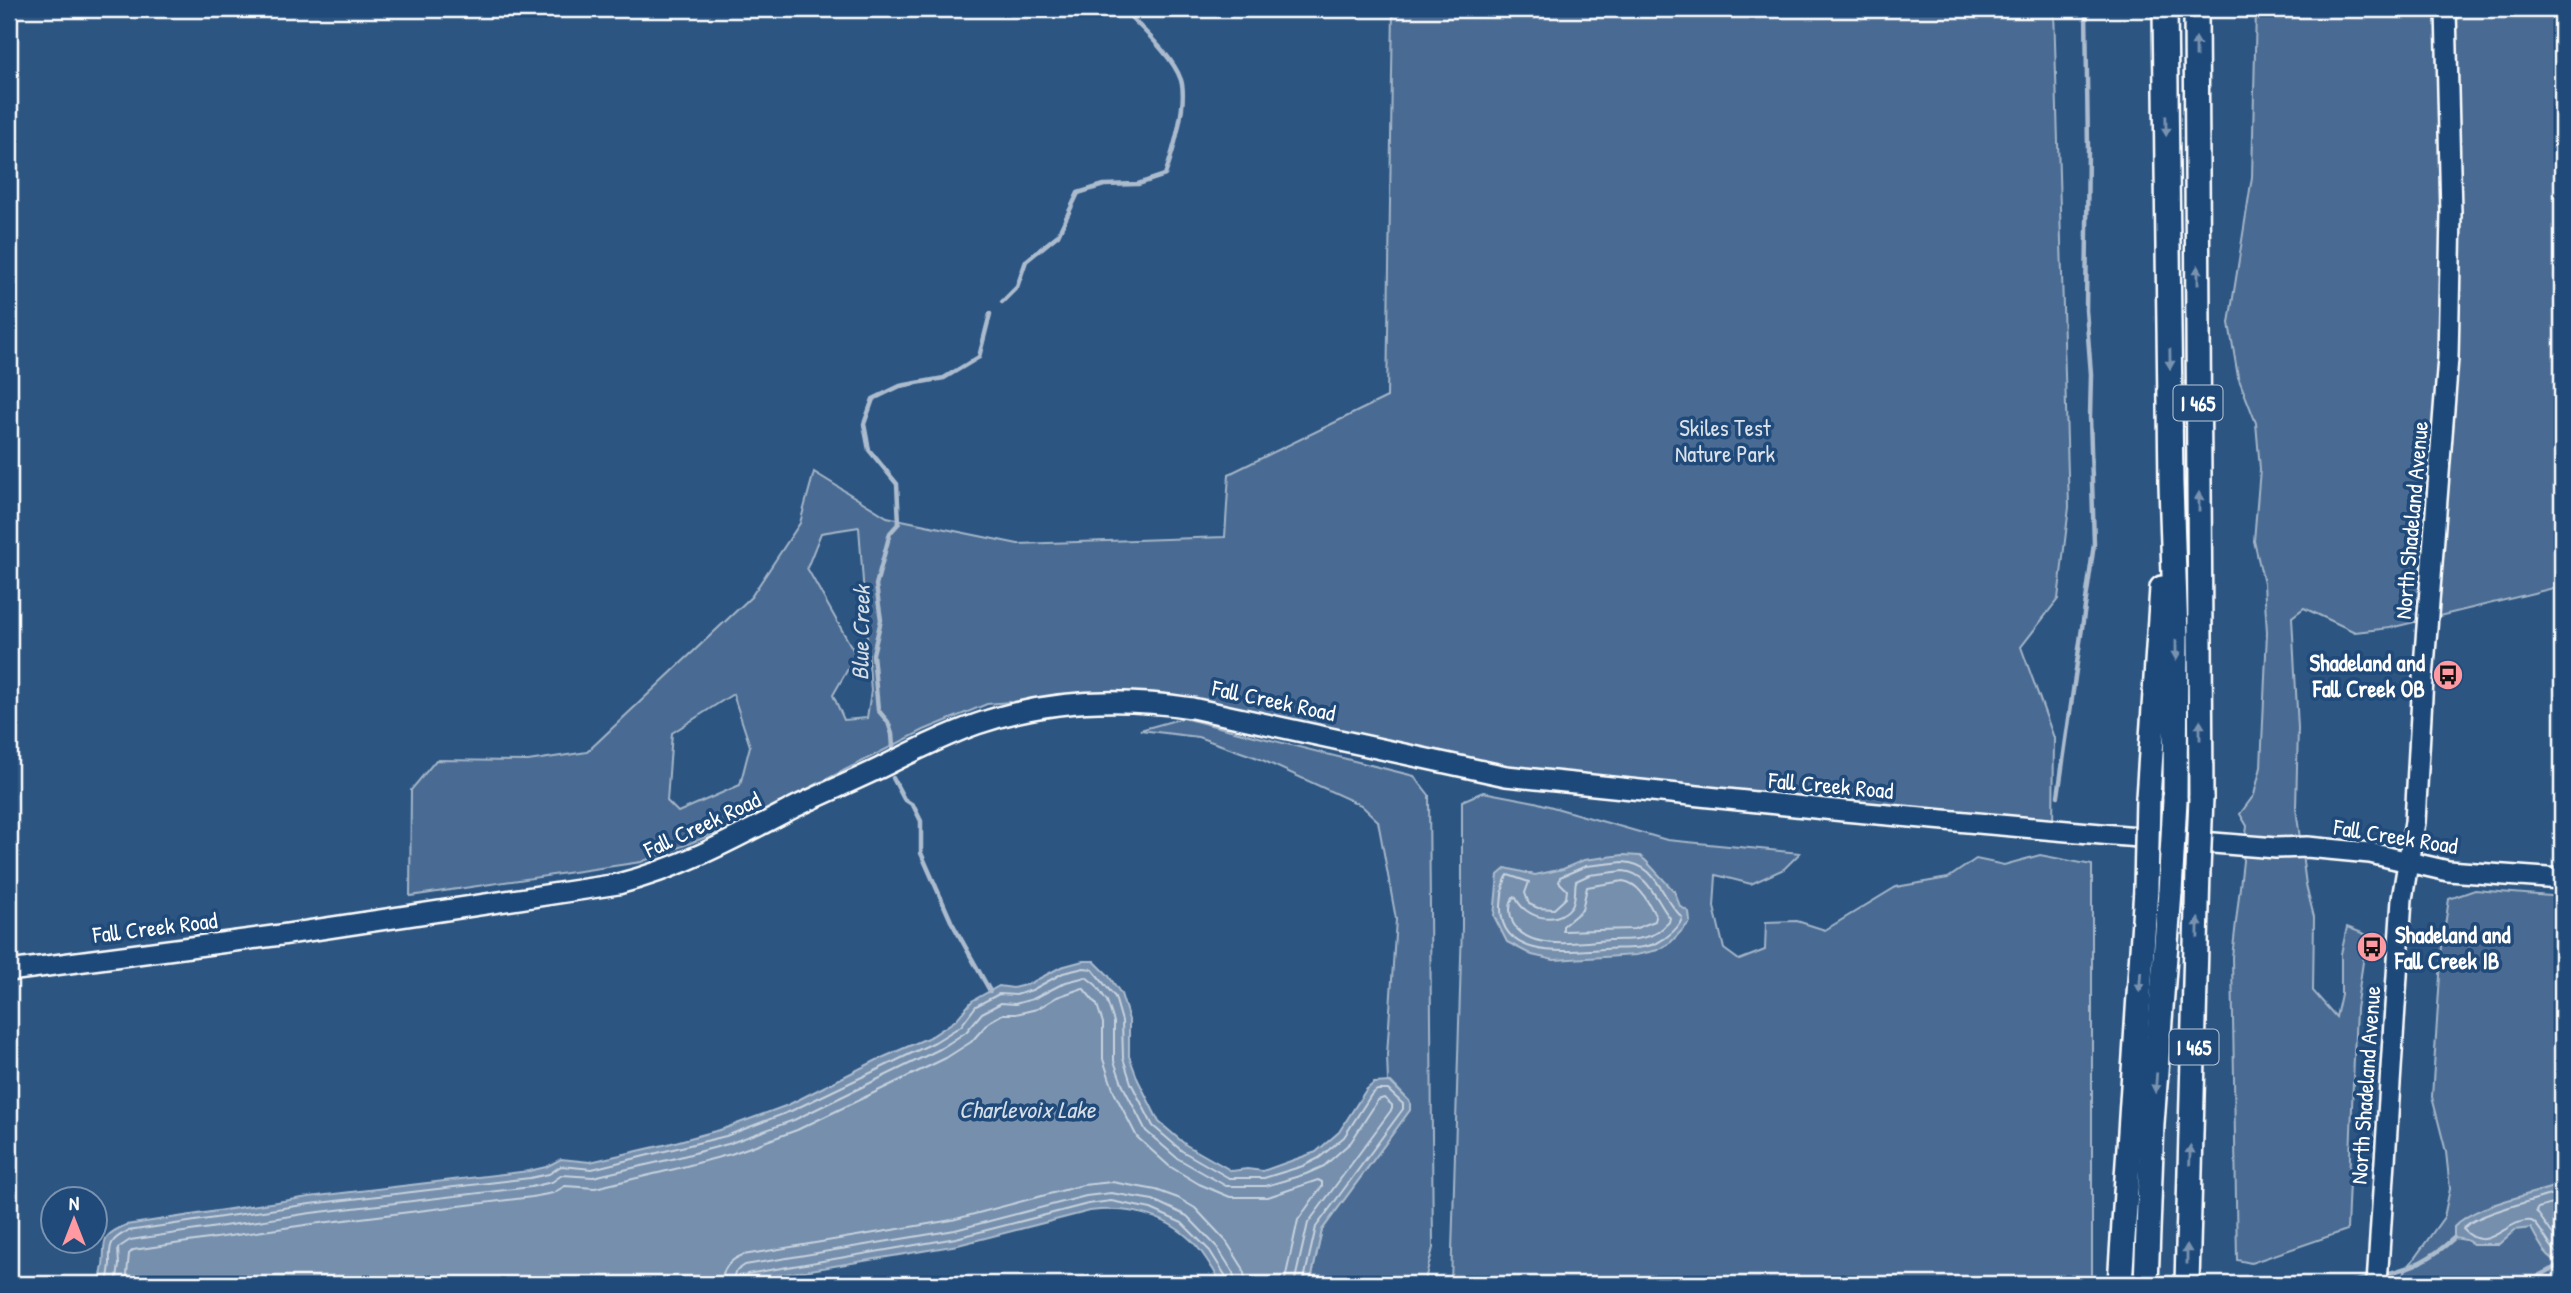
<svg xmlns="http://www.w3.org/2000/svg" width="2571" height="1293" font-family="'Patrick Hand',sans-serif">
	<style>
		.green { fill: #486b92; stroke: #a4b5c8; stroke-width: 2; fill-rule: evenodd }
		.water { fill: #748fad; stroke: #acbcce; stroke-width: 2 }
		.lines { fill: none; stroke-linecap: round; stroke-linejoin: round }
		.shore { stroke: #c7d2de; stroke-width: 2 }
		.stream { stroke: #acbcce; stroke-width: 4.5 }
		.major-casing { stroke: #fff; stroke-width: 24 }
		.highway-casing { stroke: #fff; stroke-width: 28 }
		.major { stroke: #1f4a7a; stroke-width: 19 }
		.highway { stroke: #1f4a7a; stroke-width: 23 }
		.highway-bridge-casing { stroke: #fff; stroke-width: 28; stroke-linecap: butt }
		.highway-bridge { stroke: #1f4a7a; stroke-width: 23 }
		.oneway { fill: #7992af }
		.labels { text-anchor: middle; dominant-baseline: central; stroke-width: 7; stroke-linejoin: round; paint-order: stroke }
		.shield { fill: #1f4a7a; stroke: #bcc9d7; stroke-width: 2 }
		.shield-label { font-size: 21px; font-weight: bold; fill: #fff }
		.park-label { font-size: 23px; fill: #dae1e9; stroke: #1f4a7a }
		.street-label { font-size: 23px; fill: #fff; stroke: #1f4a7a }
		.poi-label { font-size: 23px; font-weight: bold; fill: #fff; stroke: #1f4a7a; text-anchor: end }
		.water-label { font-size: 24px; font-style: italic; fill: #d5dde6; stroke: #1f4a7a }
	</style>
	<rect width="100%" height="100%" fill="#2c5582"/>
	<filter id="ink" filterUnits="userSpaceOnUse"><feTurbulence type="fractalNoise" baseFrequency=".0143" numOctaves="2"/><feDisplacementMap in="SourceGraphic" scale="14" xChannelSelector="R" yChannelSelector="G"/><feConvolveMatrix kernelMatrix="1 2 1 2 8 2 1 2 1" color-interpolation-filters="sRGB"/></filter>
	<g filter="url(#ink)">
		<g class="green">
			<path d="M1393 9H2054L2069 507 2058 599 2021 647 2054 738 2053 830 1851 802 1447 764 1121 702 1009 715V702L987 704 924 730 732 827 641 862 410 896 411 790 436 760 528 761 587 752 751 597 800 523 814 472 887 517 1018 544 1225 537 1229 474 1387 397ZM859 527 871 691 867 718 844 720 833 695 856 655 807 568 821 533ZM733 694 750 746 740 785 678 812 667 801 672 733Z"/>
			<polygon points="2256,9 2562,9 2562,586 2390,628 2355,632 2304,608 2292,617 2298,728 2296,808 2306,885 2314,917 2313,991 2336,1017 2341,994 2341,954 2347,927 2367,935 2356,1009 2347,1230 2251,1263 2237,1260 2232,957 2247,826 2240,814 2254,795 2261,767 2267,632 2264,584 2254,541 2260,469 2256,423 2238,377 2229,323 2252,177"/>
			<polygon points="1183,718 1414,776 1429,795 1433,1248 1424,1284 1310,1284 1322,1230 1410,1110 1410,1102 1391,1082 1388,1082 1387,1055 1396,919 1378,821 1361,805 1258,758 1198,737 1140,730"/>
			<polygon points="1483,792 1535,802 1667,840 1800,853 1784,869 1751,884 1716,875 1714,907 1724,949 1739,960 1765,950 1766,922 1797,921 1825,930 1896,887 1948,878 1976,859 2004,865 2040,855 2092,865 2092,1284 1451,1284 1462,926 1462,801"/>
			<polygon points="2475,890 2562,897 2562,1284 2400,1284 2401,1277 2444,1217 2450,1189 2446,1152 2432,1097 2442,945 2449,899"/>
		</g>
		<g class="water">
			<polygon points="1623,855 1640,856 1646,861 1674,891 1680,906 1689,912 1690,922 1671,942 1658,950 1636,955 1554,960 1532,955 1507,942 1494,916 1498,875 1506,868 1535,875 1563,869 1584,860"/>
			<path d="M1083 961H1094L1108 975 1121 994 1129 1020V1056L1138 1080 1159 1122 1186 1145 1232 1171 1247 1169 1263 1171 1316 1152 1339 1132 1366 1090 1374 1083 1390 1082 1410 1102V1110L1322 1230 1310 1284H1220C1218 1275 1212 1268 1207 1260 1181 1219 1136 1205 1090 1211L958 1245 728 1284H100C100 1278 102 1272 103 1266 106 1241 98 1237 126 1225L309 1197 529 1171 546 1167 561 1159 590 1162 668 1144 723 1129 788 1105 877 1060 932 1036 956 1020 972 1001 999 986 1013 988 1029 984 1061 967Z"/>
			<path d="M2562 1184V1264C2546 1258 2539 1243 2531 1228L2515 1230 2499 1244H2473L2466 1240 2454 1238V1227C2474 1204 2533 1195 2562 1184Z"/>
		</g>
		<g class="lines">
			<g class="shore">
				<path d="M1623 862C1659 864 1660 898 1682 917 1681 927 1667 938 1657 943 1641 950 1621 948 1604 949 1569 951 1499 961 1501 906 1502 896 1502 883 1508 875L1529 882 1525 893 1529 904 1538 908 1554 909 1566 898 1567 890 1559 882 1560 877 1586 866Z"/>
				<path d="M1623 871C1649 873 1656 901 1670 918L1669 922C1664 927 1659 933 1652 935 1639 941 1623 939 1609 940 1582 942 1528 952 1513 923 1509 914 1509 905 1513 897L1516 898C1525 918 1556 926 1571 907 1577 899 1574 889 1576 881L1589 875Z"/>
				<path d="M1623 881C1640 883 1649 904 1656 917L1655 921 1634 929 1563 931V926L1582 910 1587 887Z"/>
				<path d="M2562 1191C2542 1199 2472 1214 2463 1229 2489 1257 2505 1218 2531 1221 2540 1223 2549 1250 2562 1257"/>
				<polyline points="2562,1201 2538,1208 2536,1211 2562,1247"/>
				<path d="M107 1284C108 1277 110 1269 110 1262 109 1244 111 1239 128 1231L310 1204 530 1178 549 1174 561 1166 592 1169 726 1136 791 1111 935 1042 961 1026 976 1006 999 994 1016 995 1032 990 1063 973 1084 968 1092 969 1115 997 1122 1021 1123 1058 1131 1083 1153 1126 1182 1151 1229 1178H1264L1303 1166 1319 1158 1344 1137 1371 1095 1377 1090H1388L1403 1104V1109L1316 1227 1303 1284"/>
				<polyline points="116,1284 119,1265 118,1248 130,1240 311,1213 531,1187 552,1182 562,1175 593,1177 672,1159 728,1144 794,1120 940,1049 966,1032 982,1013 1001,1003 1015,1004 1033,999 1066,982 1086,977 1096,985 1107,1001 1114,1022 1114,1061 1123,1086 1146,1131 1177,1158 1226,1186 1266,1186 1306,1174 1324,1166 1351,1142 1378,1100 1384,1098 1392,1105 1392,1109 1308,1223 1294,1284"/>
				<polyline points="126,1284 129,1254 133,1250 312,1224 532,1197 553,1193 565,1186 595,1188 675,1169 731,1154 797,1130 946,1058 971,1042 989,1022 1003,1014 1016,1014 1037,1009 1057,997 1083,988 1097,1005 1103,1023 1103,1059 1114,1092 1137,1137 1169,1166 1199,1184 1230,1197 1268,1197 1318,1180 1322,1182 1322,1186 1298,1220 1284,1284"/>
				<path d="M721 1284C722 1269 729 1260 743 1255L952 1220 1083 1185 1112 1182 1156 1190 1178 1198 1195 1208 1226 1241 1243 1268 1246 1284"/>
				<polyline points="732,1284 735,1272 745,1265 955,1230 1086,1196 1111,1193 1153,1200 1187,1216 1217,1247 1233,1272 1235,1284"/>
				<polyline points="740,1284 742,1278 747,1274 956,1238 1088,1204 1111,1201 1151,1209 1182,1223 1210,1251 1225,1275 1226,1284"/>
			</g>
			<g class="stream">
				<path d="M1002 302 1017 287 1026 261 1058 235 1078 193 1104 185 1138 184 1165 175C1173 152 1188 102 1181 80 1173 56 1140 27 1123 9"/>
				<polyline points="893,747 892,734 888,722 878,710 873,654 881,620 876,585 890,533 899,523 897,484 869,450 864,424 873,399 900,386 944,378 979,357 990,314"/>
				<polyline points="893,778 904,799 913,805 921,821 921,853 951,921 990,991"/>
				<polyline points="2058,796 2094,544 2090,417 2091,374 2086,310 2088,148 2086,9"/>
				<path d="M2382 1275C2414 1267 2430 1260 2454 1238"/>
				<polyline points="2343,1284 2373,1277"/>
				<polyline points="2533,1284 2540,1275 2562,1264"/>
			</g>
			<g class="major-casing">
				<g id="major">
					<path d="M9 971 281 935 618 884C681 868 736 838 793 808 822 794 851 782 880 768 912 752 943 736 977 724 1046 700 1119 697 1192 708L1506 776 1844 811 2101 834 2276 848 2307 847 2370 853 2448 871 2562 879"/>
					<polyline points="2377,1284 2402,899 2415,822 2423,679 2448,358 2451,213 2446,9"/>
				</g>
			</g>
			<g class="highway-casing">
				<g id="highway">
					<polyline points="2165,9 2171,484 2176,635 2175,800"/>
					<polyline points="2196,9 2201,798"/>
					<polyline points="2148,798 2162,588"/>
					<polyline points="2120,1284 2146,889"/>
					<polyline points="2146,1284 2152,1123 2170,892"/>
					<polyline points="2187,1284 2198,870"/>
				</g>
			</g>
			<use href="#major" class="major"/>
			<use href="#highway" class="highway"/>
			<g class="highway-bridge-casing">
				<g id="highway-bridge">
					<polyline points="2198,870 2201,798"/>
					<polyline points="2146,889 2148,798"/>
					<polyline points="2170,892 2175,800"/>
				</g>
			</g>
			<use href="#highway-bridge" class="highway-bridge"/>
		</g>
		<defs><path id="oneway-solid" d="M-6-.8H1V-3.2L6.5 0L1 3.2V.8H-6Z" transform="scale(1.75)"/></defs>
		<g class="oneway">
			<use href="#oneway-solid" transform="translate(2196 47) rotate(-90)"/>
			<use href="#oneway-solid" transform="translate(2166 126) rotate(89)"/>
			<use href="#oneway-solid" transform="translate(2198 275) rotate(-90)"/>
			<use href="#oneway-solid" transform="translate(2170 359) rotate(89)"/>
			<use href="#oneway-solid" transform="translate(2199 502) rotate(-90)"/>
			<use href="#oneway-solid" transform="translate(2176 650) rotate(90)"/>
			<use href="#oneway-solid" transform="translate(2200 730) rotate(-90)"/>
			<use href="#oneway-solid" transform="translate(2198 928) rotate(-89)"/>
			<use href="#oneway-solid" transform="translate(2140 982) rotate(94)"/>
			<use href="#oneway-solid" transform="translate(2156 1083) rotate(94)"/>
			<use href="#oneway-solid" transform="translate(2190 1155) rotate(-88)"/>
			<use href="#oneway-solid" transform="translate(2187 1254) rotate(-90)"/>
		</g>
	</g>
	<defs>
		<g id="bus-disc" transform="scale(1.575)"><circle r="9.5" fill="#ff9aa2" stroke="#1f4a7a"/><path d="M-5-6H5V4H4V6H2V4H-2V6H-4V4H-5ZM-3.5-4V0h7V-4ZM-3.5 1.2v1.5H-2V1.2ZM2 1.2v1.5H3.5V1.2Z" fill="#111"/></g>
	</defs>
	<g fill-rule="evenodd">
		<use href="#bus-disc" x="2448" y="675"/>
		<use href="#bus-disc" x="2372" y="947"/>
	</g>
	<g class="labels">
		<g class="shield">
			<rect x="2173.5" y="385.5" width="49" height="35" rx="5"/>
			<rect x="2169.5" y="1029.5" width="49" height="35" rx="5"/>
		</g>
		<g class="shield-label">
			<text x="2198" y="403">I 465</text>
			<text x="2194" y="1047">I 465</text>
		</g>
		<g class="park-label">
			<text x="1725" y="427">Skiles Test<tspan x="1725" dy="26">Nature Park</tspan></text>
		</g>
		<g class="street-label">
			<text transform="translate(2411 520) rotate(-85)">North Shadeland Avenue</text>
			<text transform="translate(1274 700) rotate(12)">Fall Creek Road</text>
			<text transform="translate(1831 785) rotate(5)">Fall Creek Road</text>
			<text transform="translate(702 824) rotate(-25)">Fall Creek Road</text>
			<text transform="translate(2396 836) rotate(9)">Fall Creek Road</text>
			<text transform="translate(155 927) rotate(-7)">Fall Creek Road</text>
			<text transform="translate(2365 1085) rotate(-86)">North Shadeland Avenue</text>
		</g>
		<g class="poi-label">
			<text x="2425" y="662">Shadeland and<tspan x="2425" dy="26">Fall Creek OB</tspan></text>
			<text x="2395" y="934" text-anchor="start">Shadeland and<tspan x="2395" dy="26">Fall Creek IB</tspan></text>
		</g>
		<g class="water-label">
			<text transform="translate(860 633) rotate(-89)">Blue Creek</text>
			<text x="1027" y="1109">Charlevoix Lake</text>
		</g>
	</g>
	<rect width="2571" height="1293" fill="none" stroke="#1f4a7a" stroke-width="35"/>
	<rect x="18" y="18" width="2536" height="1258" fill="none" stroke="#fff" stroke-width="2.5" filter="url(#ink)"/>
	<g transform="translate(74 1220)"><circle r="33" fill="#1f4a7a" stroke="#7992af" stroke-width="2"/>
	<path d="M0-5L12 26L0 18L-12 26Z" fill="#ff9aa2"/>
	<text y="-10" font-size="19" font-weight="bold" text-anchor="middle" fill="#ffffff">N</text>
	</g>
</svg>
